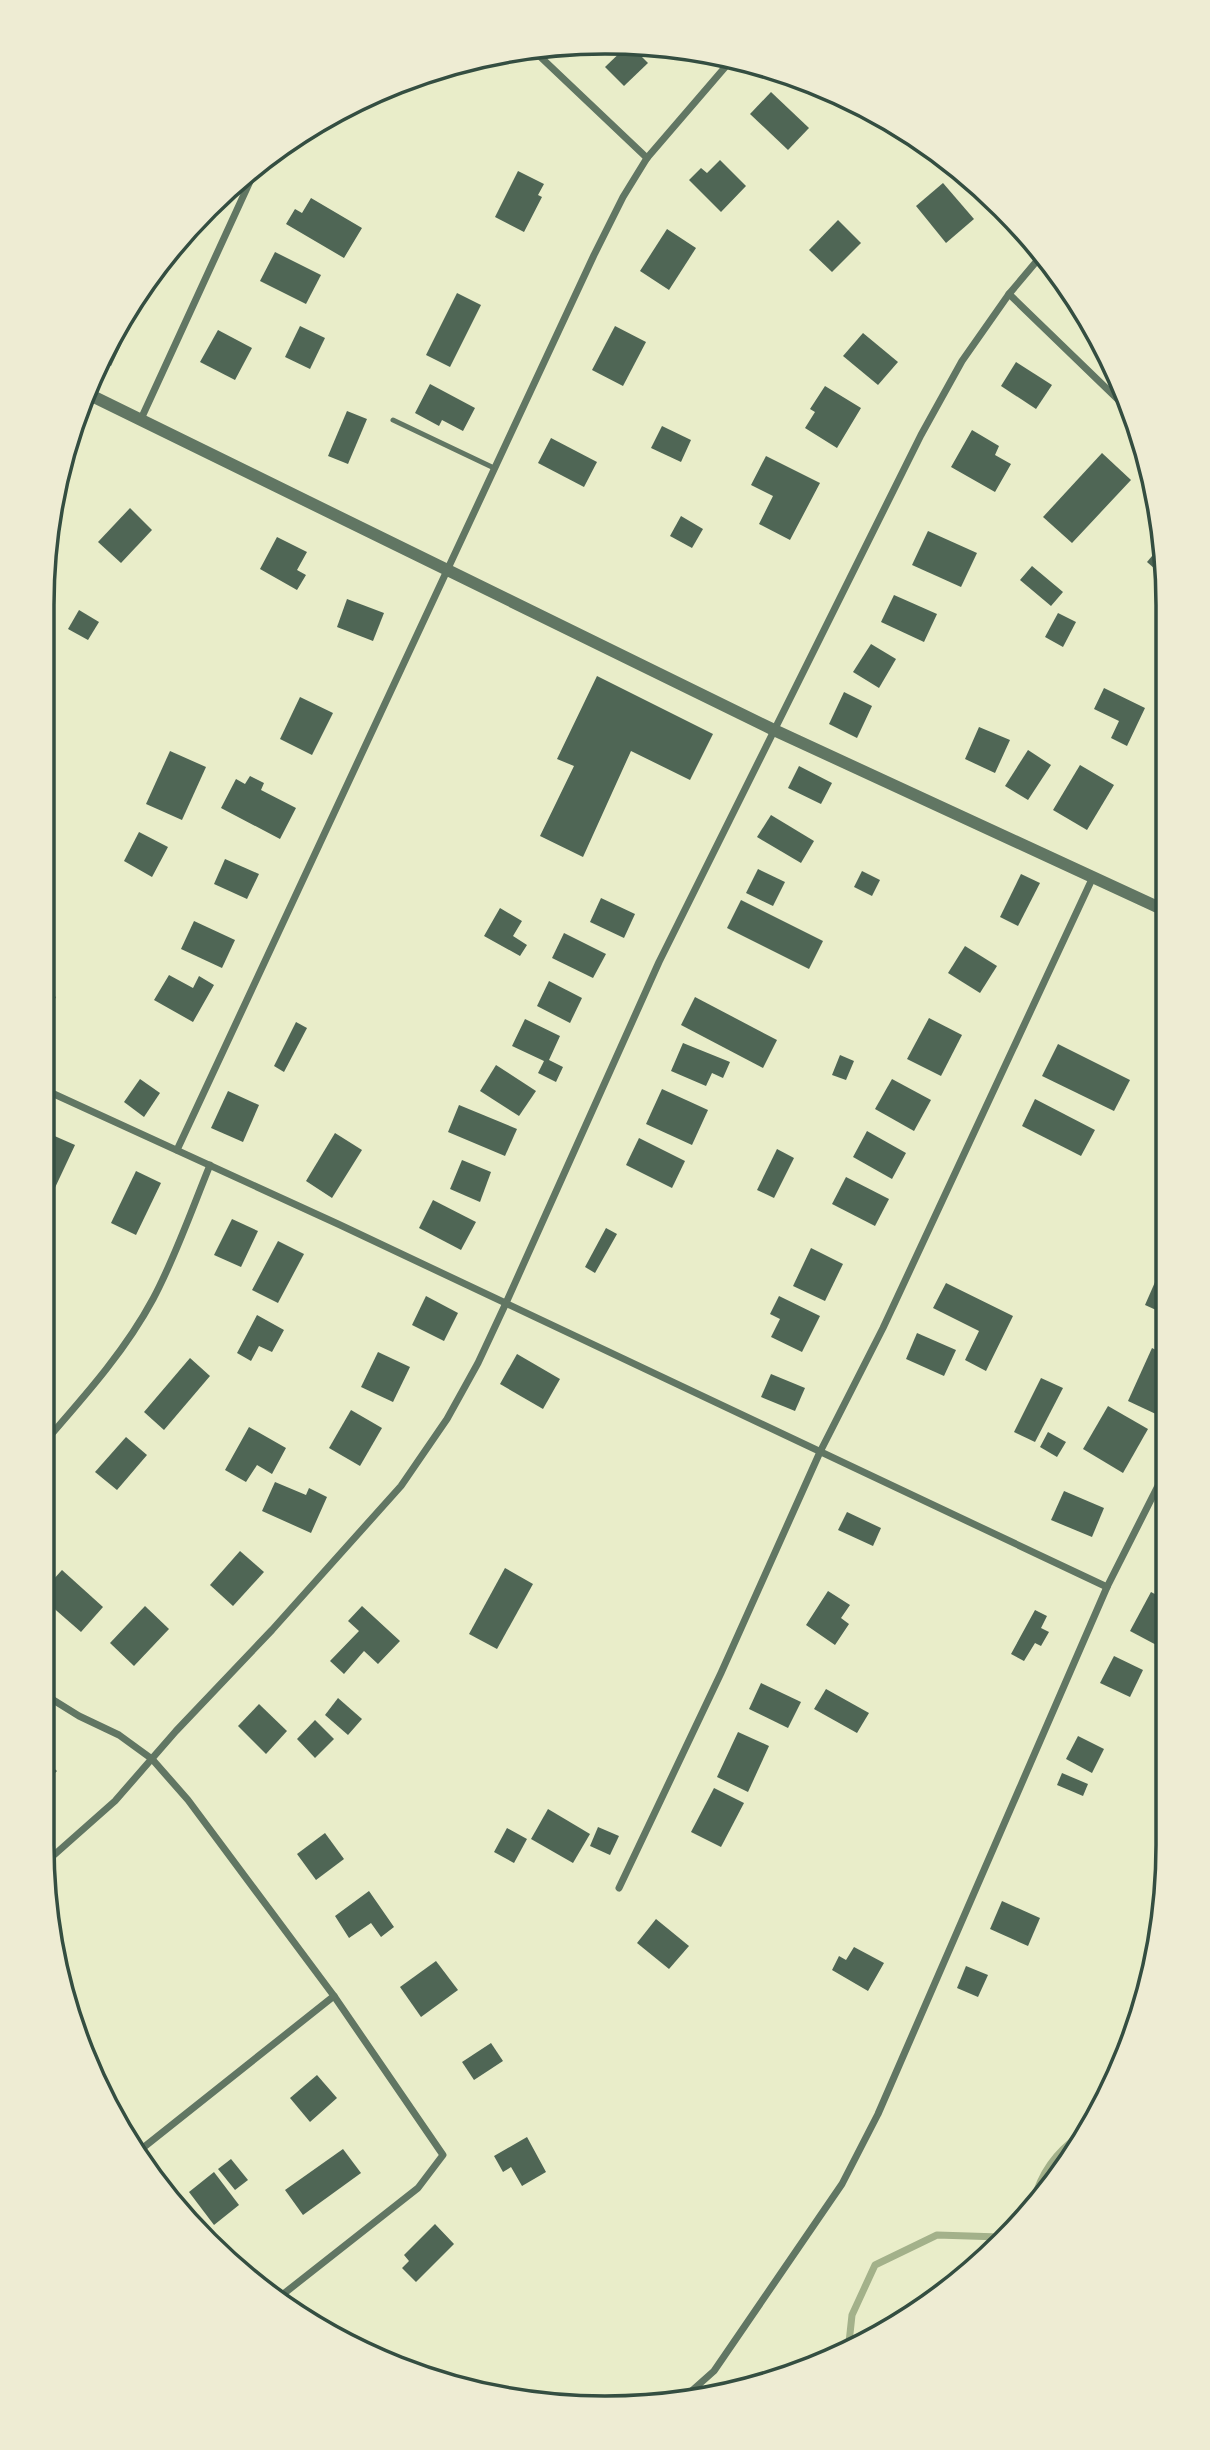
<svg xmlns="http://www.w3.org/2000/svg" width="1210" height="2450" font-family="'Asap Condensed',sans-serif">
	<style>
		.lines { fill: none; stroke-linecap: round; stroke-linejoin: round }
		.stream { stroke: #a3b18a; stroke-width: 7 }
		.building { fill: #4f6655 }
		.service { stroke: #617663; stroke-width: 5 }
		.minor { stroke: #617663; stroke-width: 7 }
		.tertiary { stroke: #617663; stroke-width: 12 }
		.rim { fill: none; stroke: #344e41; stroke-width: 3.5 }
	</style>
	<rect width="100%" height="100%" fill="#e9edc9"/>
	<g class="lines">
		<g class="stream">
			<path d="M1034 2200C1041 2173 1056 2152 1079 2136"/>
			<polyline points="848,2352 852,2315 875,2265 937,2235 1000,2237 1010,2233"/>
		</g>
	</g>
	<g class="building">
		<polygon points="629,44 648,63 624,86 605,67"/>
		<polygon points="771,92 809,128 788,150 750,114"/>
		<polygon points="720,160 746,186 721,212 689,180 701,168 707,173"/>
		<polygon points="518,171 544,184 538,195 542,197 524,232 495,217"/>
		<polygon points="943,183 974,219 946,243 916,206"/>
		<polygon points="311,198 362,228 344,258 286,224 295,209 302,213"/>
		<polygon points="838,220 861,243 832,272 809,250"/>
		<polygon points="667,229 696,248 669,290 640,271"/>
		<polygon points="275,252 321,275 306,304 260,281"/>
		<polygon points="457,293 481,305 450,367 426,355"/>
		<polygon points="300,326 325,338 310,369 285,357"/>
		<polygon points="615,326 646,342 623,386 592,370"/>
		<polygon points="118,327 127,332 111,366 99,360"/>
		<polygon points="218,330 252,348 235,380 200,362"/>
		<polygon points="863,333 898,362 878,385 843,356"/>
		<polygon points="1016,362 1052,385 1036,409 1001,386"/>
		<polygon points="430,384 475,408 463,431 442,420 439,426 415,413"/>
		<polygon points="825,386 861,408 837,448 805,428 815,412 810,409"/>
		<polygon points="347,411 367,419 348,464 328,456"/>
		<polygon points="662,426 691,440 681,462 651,448"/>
		<polygon points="972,430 999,446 995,455 1011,464 995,492 951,467"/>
		<polygon points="551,438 597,462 584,487 538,463"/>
		<polygon points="1102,453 1131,480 1072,543 1043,517"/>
		<polygon points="766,456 820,483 790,540 759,524 773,496 751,485"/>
		<polygon points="130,508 152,530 121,563 98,542"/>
		<polygon points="681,516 703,529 692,548 670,536"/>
		<polygon points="928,531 977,553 961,587 912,565"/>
		<polygon points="277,537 307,552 297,570 306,575 297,590 260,569"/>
		<polygon points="1163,543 1163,576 1147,562"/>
		<polygon points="1032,566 1063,592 1051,606 1020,580"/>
		<polygon points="894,595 937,614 924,642 881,622"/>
		<polygon points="347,599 384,613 373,641 337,627"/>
		<polygon points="79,610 99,622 88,640 68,629"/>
		<polygon points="1058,613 1076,622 1063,647 1045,637"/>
		<polygon points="43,640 52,644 43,663"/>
		<polygon points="871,644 896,659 879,688 853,672"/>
		<polygon points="597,676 713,734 690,780 631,751 583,857 540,836 574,766 557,759"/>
		<polygon points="1104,688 1145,708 1127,746 1111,738 1119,721 1094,709"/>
		<polygon points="844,692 872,706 857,738 829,724"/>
		<polygon points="300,697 333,713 312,755 280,739"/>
		<polygon points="979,727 1010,740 995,773 965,759"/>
		<polygon points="1028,750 1051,765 1028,800 1005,786"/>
		<polygon points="170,751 206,767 182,820 146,804"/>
		<polygon points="1080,765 1114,785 1087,830 1053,810"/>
		<polygon points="799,766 832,783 821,804 788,788"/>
		<polygon points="250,776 264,783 261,790 296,808 280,839 221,808 236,779 245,784"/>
		<polygon points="771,815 814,841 801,863 757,837"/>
		<polygon points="139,832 168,847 152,877 124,861"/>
		<polygon points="225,859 259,874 247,899 214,884"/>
		<polygon points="758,869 785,882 773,906 746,893"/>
		<polygon points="862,871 880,880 872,896 854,887"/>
		<polygon points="1021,874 1040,883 1018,926 1000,917"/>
		<polygon points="601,898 635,914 624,938 590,922"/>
		<polygon points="741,900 823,941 809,969 727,928"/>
		<polygon points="500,908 522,921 513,936 527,945 520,956 484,936"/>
		<polygon points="194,921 235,940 222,968 181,949"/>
		<polygon points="564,933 606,954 593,978 552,958"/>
		<polygon points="965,946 997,966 980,993 948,973"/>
		<polygon points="169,975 193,988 199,976 214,985 193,1022 154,1000"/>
		<polygon points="549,981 582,998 570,1023 537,1006"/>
		<polygon points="43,989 56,997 43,1020"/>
		<polygon points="695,997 777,1040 763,1068 681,1025"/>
		<polygon points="929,1018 962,1035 941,1076 907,1059"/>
		<polygon points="525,1019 560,1036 549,1060 563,1067 556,1082 538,1073 544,1061 512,1046"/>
		<polygon points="296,1022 307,1028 284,1072 274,1066"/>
		<polygon points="683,1043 730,1062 723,1078 712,1073 706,1086 671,1071"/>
		<polygon points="1058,1044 1130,1080 1114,1111 1042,1076"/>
		<polygon points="840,1055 854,1061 846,1080 832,1075"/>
		<polygon points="496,1065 536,1091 519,1116 480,1091"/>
		<polygon points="140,1079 160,1093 144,1117 124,1102"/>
		<polygon points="892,1079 931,1100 914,1131 875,1109"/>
		<polygon points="662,1089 708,1110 692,1145 646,1124"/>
		<polygon points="228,1091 259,1105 243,1142 211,1128"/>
		<polygon points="1035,1099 1095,1130 1081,1156 1022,1126"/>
		<polygon points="459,1105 517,1129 505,1156 448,1132"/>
		<polygon points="867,1131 906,1153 892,1179 853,1157"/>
		<polygon points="335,1133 362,1150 332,1198 306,1181"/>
		<polygon points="50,1134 75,1145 53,1192 43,1187 43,1149"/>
		<polygon points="639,1138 685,1161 672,1188 626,1165"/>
		<polygon points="777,1149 794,1158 774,1198 757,1190"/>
		<polygon points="462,1160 491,1172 480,1202 450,1189"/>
		<polygon points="136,1171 161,1183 136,1235 111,1223"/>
		<polygon points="846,1177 889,1199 875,1226 832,1204"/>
		<polygon points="433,1200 476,1222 461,1250 419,1228"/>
		<polygon points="232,1219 258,1231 241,1267 214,1255"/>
		<polygon points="606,1228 617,1234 595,1273 585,1267"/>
		<polygon points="278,1241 304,1254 278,1303 252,1290"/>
		<polygon points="811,1248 843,1264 825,1301 793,1286"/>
		<polygon points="1159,1273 1165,1275 1165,1314 1145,1305"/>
		<polygon points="946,1283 1013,1316 986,1371 965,1360 979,1331 933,1308"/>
		<polygon points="426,1296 458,1313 444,1341 412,1325"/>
		<polygon points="779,1296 820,1316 802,1352 771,1337 780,1319 770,1314"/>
		<polygon points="257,1315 284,1330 272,1352 259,1346 251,1361 237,1353"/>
		<polygon points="42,1331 55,1340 42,1355"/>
		<polygon points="917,1333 956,1350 944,1376 906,1359"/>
		<polygon points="1152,1348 1165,1355 1166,1399 1158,1415 1128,1401"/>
		<polygon points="378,1352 410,1367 393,1402 361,1387"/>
		<polygon points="517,1354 560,1379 543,1409 500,1384"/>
		<polygon points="190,1358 210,1376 164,1430 144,1412"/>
		<polygon points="771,1374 805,1388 795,1411 761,1397"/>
		<polygon points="1041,1378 1063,1388 1035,1442 1014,1432"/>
		<polygon points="1108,1406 1148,1429 1123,1473 1083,1449"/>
		<polygon points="351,1410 382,1428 360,1466 329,1448"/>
		<polygon points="249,1427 286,1448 272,1474 257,1465 246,1482 225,1470"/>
		<polygon points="1048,1432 1066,1442 1057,1457 1040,1447"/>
		<polygon points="126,1437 147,1455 117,1490 95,1472"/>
		<polygon points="275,1482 306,1495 309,1488 327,1497 311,1533 262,1511"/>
		<polygon points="1064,1491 1104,1508 1092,1537 1051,1520"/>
		<polygon points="847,1512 881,1528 873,1546 838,1530"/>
		<polygon points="240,1551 264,1572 233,1606 210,1585"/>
		<polygon points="505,1568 533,1584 497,1649 469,1634"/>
		<polygon points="62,1570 103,1607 81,1632 42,1598 42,1592"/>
		<polygon points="828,1591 850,1605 841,1618 849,1624 835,1645 806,1625"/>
		<polygon points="1151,1592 1166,1600 1166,1640 1162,1648 1130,1631"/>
		<polygon points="145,1606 169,1629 134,1666 110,1643"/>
		<polygon points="362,1606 400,1641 378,1664 364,1651 344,1674 330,1661 359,1631 348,1621"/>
		<polygon points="1035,1610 1047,1616 1041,1628 1049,1632 1041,1646 1035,1643 1024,1661 1011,1654"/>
		<polygon points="1114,1656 1143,1670 1130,1697 1100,1683"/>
		<polygon points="761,1683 801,1702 788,1728 749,1709"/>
		<polygon points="826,1689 869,1713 857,1733 814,1709"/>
		<polygon points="338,1698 362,1719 348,1735 325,1715"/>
		<polygon points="259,1704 287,1731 266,1754 238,1726"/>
		<polygon points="315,1720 334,1739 315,1758 297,1739"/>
		<polygon points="738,1732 769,1746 748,1792 717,1777"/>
		<polygon points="1078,1736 1104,1749 1092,1773 1066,1759"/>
		<polygon points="42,1758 57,1771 42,1787"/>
		<polygon points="1062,1773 1088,1784 1083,1796 1057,1785"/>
		<polygon points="714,1788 744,1803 721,1847 691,1832"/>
		<polygon points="548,1809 590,1834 573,1863 531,1839"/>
		<polygon points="598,1827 619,1836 610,1855 590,1846"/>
		<polygon points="507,1828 527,1839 514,1863 494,1852"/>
		<polygon points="325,1833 344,1859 316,1880 297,1854"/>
		<polygon points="369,1891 394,1927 381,1937 371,1923 349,1938 335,1916"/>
		<polygon points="1002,1901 1040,1918 1028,1946 990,1929"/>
		<polygon points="656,1919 689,1946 669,1969 637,1943"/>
		<polygon points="854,1947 884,1963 868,1991 832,1970 839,1956 846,1960"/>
		<polygon points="436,1961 458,1990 421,2017 400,1987"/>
		<polygon points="966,1966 988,1975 978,1997 957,1988"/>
		<polygon points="491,2043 503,2061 474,2080 462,2062"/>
		<polygon points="317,2075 337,2098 310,2122 290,2098"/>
		<polygon points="527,2137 546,2172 522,2186 511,2167 503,2172 494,2156"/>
		<polygon points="343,2149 361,2173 303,2215 285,2190"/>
		<polygon points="231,2159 248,2180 235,2190 218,2169"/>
		<polygon points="214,2172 239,2205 214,2225 189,2192"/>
		<polygon points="435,2224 454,2244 416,2282 402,2268 409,2261 404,2255"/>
	</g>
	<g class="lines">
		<polyline class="service" points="393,420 494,468"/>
		<g class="minor">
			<polyline points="530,47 647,158"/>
			<polyline points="1009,294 1133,414"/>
			<polyline points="141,419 258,164"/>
			<polyline points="43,1089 338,1224 1107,1587"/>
			<polyline points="177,1150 594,255 623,197 647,158 733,58"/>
			<path d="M42 1445C82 1399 124 1353 153 1299 175 1258 192 1209 210 1165"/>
			<polyline points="42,1693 79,1716 119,1735 152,1759 188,1800 334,1996 443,2155 418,2188 277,2299"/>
			<polyline points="45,1863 115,1801 176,1731 272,1630 401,1486 447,1419 478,1363 506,1303 659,962 921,435 962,361 1009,294 1041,256"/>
			<polyline points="619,1888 721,1673 820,1452 883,1328 1093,877"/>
			<polyline points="139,2151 334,1996"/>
			<polyline points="678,2403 714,2371 842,2184 878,2114 1107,1587 1166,1470"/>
		</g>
		<polyline class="tertiary" points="86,393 774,730 1164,910"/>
	</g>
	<path d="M0 0H1210V2450H0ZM605 54H605A551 551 0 0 1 1156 605V1845A551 551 0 0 1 605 2396H605A551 551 0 0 1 54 1845V605A551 551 0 0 1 605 54Z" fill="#eeecd3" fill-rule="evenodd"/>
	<path class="rim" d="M605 54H605A551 551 0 0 1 1156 605V1845A551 551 0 0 1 605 2396H605A551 551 0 0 1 54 1845V605A551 551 0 0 1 605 54Z"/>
</svg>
